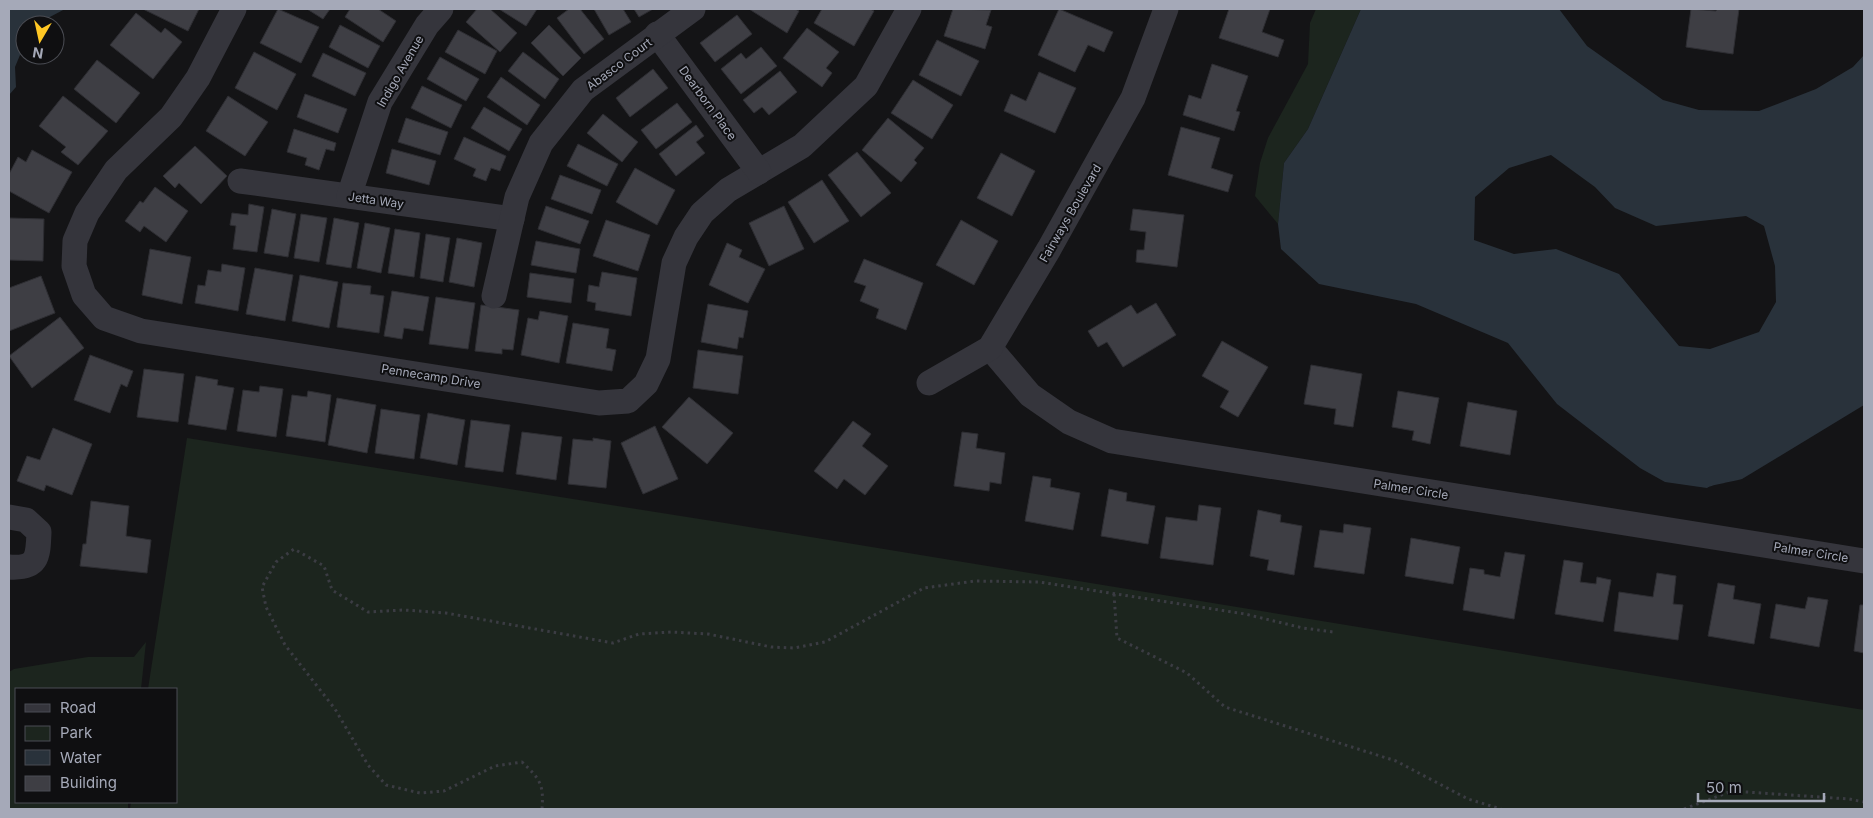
<svg xmlns="http://www.w3.org/2000/svg" width="1873" height="818" font-family="Inter,sans-serif">
	<style>
		.green { fill: #1c251e }
		.water { fill: #29323b; fill-rule: evenodd }
		.building { fill: #3e3e44; stroke: #2e2e33 }
		.lines { fill: none; stroke-linecap: round; stroke-linejoin: round }
		.path { stroke: #3b3c43; stroke-width: 3; stroke-dasharray: 2.5 4; stroke-linecap: butt }
		.minor { stroke: #35353c; stroke-width: 25 }
		.labels { text-anchor: middle; dominant-baseline: central; stroke-width: 4; stroke-linejoin: round; paint-order: stroke }
		.street-label { font-size: 12px; fill: #a5a9b8; stroke: #0f0f11 }
	</style>
	<rect width="100%" height="100%" fill="#141416"/>
	<g class="green">
		<polygon points="1316,9 1361,9 1308,129 1284,163 1278,224 1255,196 1260,163 1268,138 1308,64 1310,23"/>
		<polygon points="187,438 725,523 1864,710 1864,809 130,809 131,802 176,802 176,689 148,689"/>
		<polygon points="146,642 141,689 16,689 16,802 128,802 128,809 9,809 9,672 14,669 88,657 134,657"/>
	</g>
	<g class="water">
		<polygon points="9,9 65,9 48,18 42,25 25,25 25,43 15,67 16,87 9,95"/>
		<path d="M1361 9H1559L1587 46 1663 100 1699 110 1759 111 1816 89 1853 67 1864 55V405L1742 479C1733 482 1713 484 1707 488L1665 482 1640 468 1557 404 1508 343 1416 304 1319 284 1281 249 1278 224 1284 163 1308 129ZM1551 155 1595 187 1615 208 1656 226 1746 216 1764 226 1775 266 1776 302 1759 332 1710 349 1679 346 1619 274 1556 249 1514 254 1474 240 1475 197 1509 168Z"/>
	</g>
	<g class="building">
		<polygon points="143,9 199,9 188,31"/>
		<polygon points="278,9 319,27 301,63 260,43"/>
		<polygon points="307,9 330,9 323,19"/>
		<polygon points="350,9 378,9 396,21 383,42 345,17"/>
		<polygon points="477,9 490,9 517,33 500,52 466,22"/>
		<polygon points="499,9 537,9 526,26"/>
		<polygon points="569,9 580,9 604,39 584,54 557,18"/>
		<polygon points="594,9 623,9 631,22 609,35"/>
		<polygon points="634,9 653,9 639,17"/>
		<polygon points="749,9 795,9 799,11 787,33"/>
		<polygon points="822,9 870,9 874,11 854,46 814,23"/>
		<polygon points="953,9 991,10 986,25 992,27 985,49 944,36"/>
		<polygon points="1059,9 1113,32 1104,52 1088,45 1075,72 1038,55"/>
		<polygon points="1229,9 1270,9 1262,32 1284,40 1278,57 1219,38"/>
		<polygon points="1691,9 1716,11 1717,9 1739,9 1733,54 1686,47"/>
		<polygon points="136,13 161,33 165,28 182,42 153,79 110,45"/>
		<polygon points="737,15 752,34 715,62 700,43"/>
		<polygon points="340,25 380,46 368,68 329,47"/>
		<polygon points="549,25 581,58 563,76 531,43"/>
		<polygon points="807,28 839,52 826,68 832,73 822,87 783,58"/>
		<polygon points="458,30 497,51 485,74 445,52"/>
		<polygon points="937,40 979,61 961,96 919,75"/>
		<polygon points="761,47 777,66 741,94 721,69 741,53 746,59"/>
		<polygon points="254,52 296,74 277,110 235,88"/>
		<polygon points="523,52 559,79 545,99 508,71"/>
		<polygon points="323,53 366,73 355,96 312,76"/>
		<polygon points="440,57 479,79 466,101 427,79"/>
		<polygon points="97,60 140,93 116,123 74,89"/>
		<polygon points="1212,64 1248,76 1236,111 1240,112 1234,131 1183,115 1189,95 1201,99"/>
		<polygon points="653,69 668,88 630,117 616,98"/>
		<polygon points="780,71 797,92 769,115 762,107 754,113 743,100"/>
		<polygon points="1039,72 1076,88 1055,133 1004,111 1011,94 1026,101"/>
		<polygon points="501,77 540,105 527,125 487,97"/>
		<polygon points="913,80 953,105 932,139 891,113"/>
		<polygon points="422,86 462,105 451,128 411,108"/>
		<polygon points="305,94 347,109 338,133 297,117"/>
		<polygon points="63,96 108,131 78,165 61,152 66,147 39,126"/>
		<polygon points="228,96 268,122 245,156 206,131"/>
		<polygon points="677,103 692,122 656,149 641,130"/>
		<polygon points="484,107 522,129 509,151 471,128"/>
		<polygon points="603,114 638,142 622,162 587,133"/>
		<polygon points="406,118 448,132 440,155 398,142"/>
		<polygon points="888,118 924,148 914,160 917,163 901,182 862,150"/>
		<polygon points="696,125 704,136 696,142 705,153 676,176 659,154"/>
		<polygon points="1181,127 1220,138 1211,168 1233,175 1228,192 1168,175"/>
		<polygon points="294,129 336,143 334,151 326,149 319,170 305,165 307,158 287,152"/>
		<polygon points="464,137 506,156 500,171 491,168 486,181 473,176 476,169 454,159"/>
		<polygon points="578,144 618,164 607,186 567,166"/>
		<polygon points="195,146 227,176 201,204 179,183 175,188 163,176"/>
		<polygon points="392,149 436,161 429,185 386,173"/>
		<polygon points="32,150 72,172 49,213 9,191 9,174 18,157 26,162"/>
		<polygon points="857,152 891,193 861,217 828,175"/>
		<polygon points="1001,153 1035,171 1012,216 977,198"/>
		<polygon points="635,168 675,190 657,225 616,202"/>
		<polygon points="560,175 601,190 592,214 551,199"/>
		<polygon points="822,180 849,221 814,243 788,202"/>
		<polygon points="155,187 188,211 166,242 144,226 140,232 125,221 140,201 143,203"/>
		<polygon points="249,204 264,207 257,252 233,249 236,226 230,225 232,213 248,215"/>
		<polygon points="546,206 589,221 580,244 538,229"/>
		<polygon points="784,206 804,249 769,266 749,223"/>
		<polygon points="272,209 296,214 288,257 264,253"/>
		<polygon points="1133,209 1184,215 1177,267 1136,262 1137,250 1144,250 1146,232 1130,230"/>
		<polygon points="301,214 327,218 319,262 294,258"/>
		<polygon points="9,218 44,219 43,261 9,260"/>
		<polygon points="334,218 359,223 351,268 326,264"/>
		<polygon points="606,220 650,235 638,271 593,256"/>
		<polygon points="961,220 998,241 974,285 936,265"/>
		<polygon points="365,223 390,228 381,273 357,268"/>
		<polygon points="395,229 420,233 414,277 388,273"/>
		<polygon points="426,234 450,238 443,282 420,278"/>
		<polygon points="457,238 482,243 474,287 449,282"/>
		<polygon points="536,241 580,249 576,273 531,265"/>
		<polygon points="727,243 742,250 739,257 765,269 748,303 709,285"/>
		<polygon points="150,249 191,257 182,304 142,295"/>
		<polygon points="864,259 923,283 906,330 876,318 879,309 860,301 866,286 854,282"/>
		<polygon points="222,264 245,268 238,311 195,303 198,285 205,286 208,270 221,272"/>
		<polygon points="255,268 293,275 285,321 246,314"/>
		<polygon points="602,272 637,278 631,316 595,310 596,303 587,301 589,285 599,287"/>
		<polygon points="530,273 574,279 571,303 527,297"/>
		<polygon points="300,275 338,282 329,328 292,321"/>
		<polygon points="41,276 55,313 9,331 9,288"/>
		<polygon points="343,283 371,286 370,294 384,296 379,333 337,327"/>
		<polygon points="392,291 429,297 423,331 404,328 402,339 384,336"/>
		<polygon points="436,297 475,303 468,349 429,344"/>
		<polygon points="1156,303 1176,335 1123,367 1107,342 1098,347 1088,331 1131,305 1137,314"/>
		<polygon points="708,304 748,311 743,338 739,337 737,349 701,342"/>
		<polygon points="481,305 519,310 513,350 502,349 502,354 475,351"/>
		<polygon points="540,311 568,316 559,363 521,355 528,318 538,320"/>
		<polygon points="60,317 84,348 32,388 9,356"/>
		<polygon points="573,323 609,329 606,348 616,350 612,371 566,363"/>
		<polygon points="1222,341 1268,367 1238,417 1220,407 1229,391 1202,376"/>
		<polygon points="698,350 743,356 738,394 693,388"/>
		<polygon points="90,355 133,371 127,387 121,384 110,413 74,400"/>
		<polygon points="1311,365 1362,374 1353,427 1334,424 1336,409 1304,404"/>
		<polygon points="144,369 184,374 178,422 137,417"/>
		<polygon points="196,376 218,380 217,385 234,388 226,430 188,424"/>
		<polygon points="260,386 283,389 276,437 237,431 243,390 259,392"/>
		<polygon points="308,391 331,395 325,442 286,436 292,395 307,397"/>
		<polygon points="1398,391 1439,398 1430,444 1412,440 1414,431 1392,427"/>
		<polygon points="689,397 733,433 707,464 662,427"/>
		<polygon points="337,398 376,405 367,453 328,445"/>
		<polygon points="1468,402 1517,411 1510,455 1460,446"/>
		<polygon points="381,409 420,415 414,459 375,453"/>
		<polygon points="428,413 465,420 457,465 420,458"/>
		<polygon points="471,420 510,425 503,472 465,467"/>
		<polygon points="853,421 871,434 862,446 888,466 865,495 844,479 837,489 814,471"/>
		<polygon points="655,426 678,479 643,494 621,443"/>
		<polygon points="53,428 92,444 72,495 46,485 44,491 17,481 27,456 40,460"/>
		<polygon points="522,432 562,437 556,480 516,474"/>
		<polygon points="962,432 978,434 976,448 1005,453 1001,484 990,482 989,491 954,486"/>
		<polygon points="593,438 611,441 606,488 568,484 573,439 593,441"/>
		<polygon points="1033,476 1051,479 1050,487 1080,493 1073,530 1025,521"/>
		<polygon points="1109,489 1127,493 1126,501 1155,506 1148,544 1101,536"/>
		<polygon points="91,501 129,506 126,536 151,540 147,573 80,566 83,544 86,544"/>
		<polygon points="1199,505 1221,508 1213,565 1160,558 1166,517 1197,521"/>
		<polygon points="1258,510 1281,515 1280,522 1302,526 1294,575 1267,570 1269,560 1250,556"/>
		<polygon points="1344,524 1371,528 1364,574 1314,567 1320,530 1343,533"/>
		<polygon points="1411,538 1460,547 1453,584 1405,576"/>
		<polygon points="1505,552 1525,555 1514,619 1463,610 1470,568 1484,570 1484,574 1500,577"/>
		<polygon points="1564,560 1583,563 1580,582 1596,584 1597,577 1611,580 1603,622 1555,614"/>
		<polygon points="1657,573 1676,576 1673,604 1683,605 1678,640 1614,631 1619,592 1653,597"/>
		<polygon points="1718,583 1735,586 1733,599 1761,604 1754,644 1708,636"/>
		<polygon points="1808,597 1828,600 1819,647 1770,638 1776,604 1805,609"/>
		<polygon points="1860,605 1864,605 1864,653 1854,651"/>
	</g>
	<g class="lines">
		<g class="path">
			<polyline points="1114,594 1117,638 1187,673 1225,707 1396,761 1468,799 1501,809"/>
			<path d="M542 809C544 784 540 779 522 762L495 766 444 791 420 793 386 785 368 765 335 709 285 645 266 607 262 587 276 562 294 549 324 566 332 590 368 612 404 610 446 613 613 643 639 634 671 632 708 634 771 647 794 648 825 642 924 588 975 581 1039 582 1245 614 1303 628 1333 632"/>
			<polyline points="1684,809 1732,791 1849,799 1864,802"/>
		</g>
		<g class="minor">
			<polyline points="234,9 198,78 171,117 116,170 87,213 75,241 74,266 84,295 104,318 141,331 599,403 628,401 646,384 658,359 674,263 686,237 702,213 728,190 802,146 866,86 909,9"/>
			<polyline points="657,34 759,172"/>
			<polyline points="240,181 512,219"/>
			<polyline points="349,196 380,102 427,25 441,9"/>
			<polyline points="494,296 517,197 541,143 583,90 693,9"/>
			<polyline points="990,348 1030,395 1069,422 1112,441 1864,561"/>
			<polyline points="929,383 990,348 1049,249 1133,98 1166,9"/>
			<path d="M9 517 26 520 39 532C38 557 38 569 9 567"/>
		</g>
	</g>
	<g class="labels">
		<g class="street-label">
			<text transform="translate(619 64) rotate(-37)">Abasco Court</text>
			<text transform="translate(400 71) rotate(-60)">Indigo Avenue</text>
			<text transform="translate(708 103) rotate(54)">Dearborn Place</text>
			<text transform="translate(376 200) rotate(8)">Jetta Way</text>
			<text transform="translate(1070 213) rotate(-60)">Fairways Boulevard</text>
			<text transform="translate(431 376) rotate(9)">Pennecamp Drive</text>
			<text transform="translate(1411 489) rotate(9)">Palmer Circle</text>
			<text transform="translate(1811 552) rotate(9)">Palmer Circle</text>
		</g>
	</g>
	<rect width="1873" height="818" fill="none" stroke="#a5a9b8" stroke-width="20"/>
	<rect x="15" y="688" width="162" height="115" fill="#0f0f11" stroke="#4b4d54"/>
	<rect x="25" y="704" width="25" height="8" fill="#35353c" stroke="#4b4d54"/>
	<text x="60" y="713" font-size="15" fill="#a5a9b8">Road</text>
	<rect x="25" y="726" width="25" height="15" fill="#1c251e" stroke="#4b4d54"/>
	<text x="60" y="738" font-size="15" fill="#a5a9b8">Park</text>
	<rect x="25" y="750" width="25" height="15" fill="#29323b" stroke="#4b4d54"/>
	<text x="60" y="763" font-size="15" fill="#a5a9b8">Water</text>
	<rect x="25" y="776" width="25" height="15" fill="#3e3e44" stroke="#4b4d54"/>
	<text x="60" y="788" font-size="15" fill="#a5a9b8">Building</text>
	<g transform="translate(40 40) rotate(189)"><circle r="24" fill="#0f0f11" stroke="#4b4d54"/>
	<path d="M0-4L9 19L0 12L-9 19Z" fill="#ffc724"/>
	<text y="-8" font-size="14" font-weight="bold" text-anchor="middle" fill="#a5a9b8">N</text>
	</g>
	<path d="M1698 793v8h126v-8" fill="none" stroke="#a5a9b8" stroke-width="2.5"/>
	<text x="1706" y="793" font-size="15" fill="#a5a9b8" stroke="#0f0f11" stroke-width="4" paint-order="stroke">50 m</text>
</svg>
